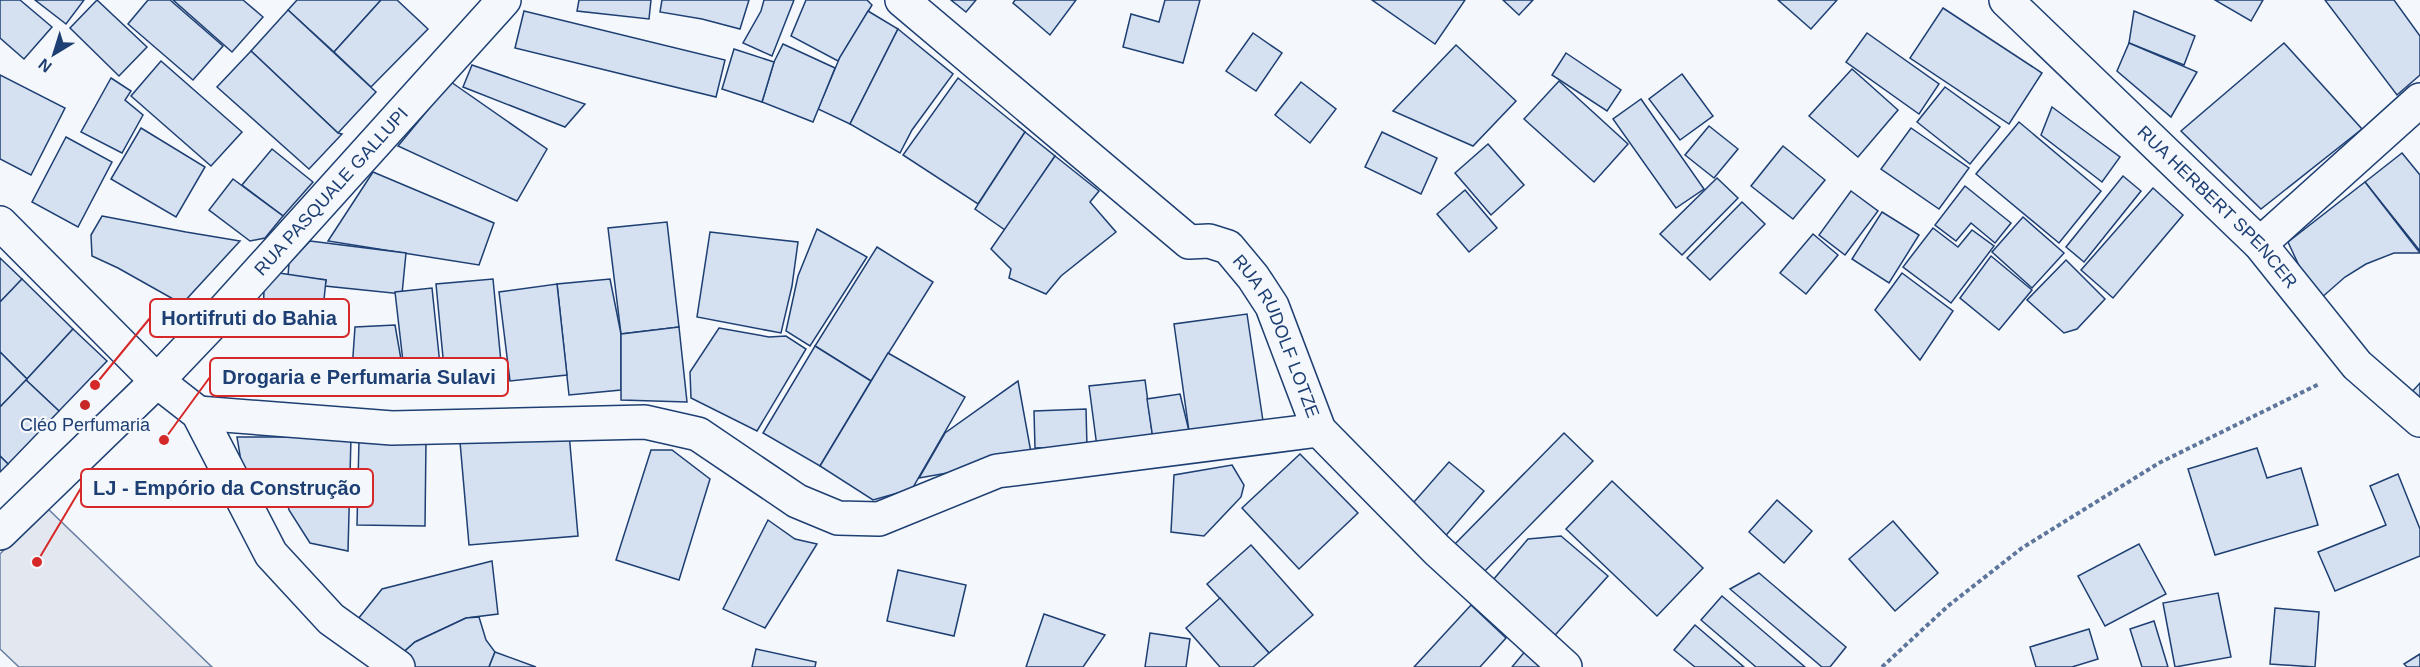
<svg xmlns="http://www.w3.org/2000/svg" width="2420" height="667" font-family="Helvetica,sans-serif">
	<style>
		.parking { fill: #e3e8f0; stroke: #687fa3; stroke-width: 1.5 }
		.building { fill: #d5e0f0; stroke: #1d3f73; stroke-width: 1.5 }
		.lines { fill: none; stroke-linecap: round; stroke-linejoin: round }
		.street-casing { stroke: #1d3f73; stroke-width: 36 }
		.path { stroke: #5e769c; stroke-width: 4; stroke-dasharray: 4.5 3; stroke-linecap: butt }
		.street { stroke: #f4f7fb; stroke-width: 33 }
		.poi-dot { fill: #c62828; stroke: #f4f7fb; stroke-width: 2 }
		.labels { text-anchor: middle; dominant-baseline: central; stroke-width: 4.5; stroke-linejoin: round; paint-order: stroke }
		.street-label { font-size: 18px; fill: #1d3f73; stroke: #f4f7fb }
		.poi-label { font-size: 18px; fill: #1d3f73; stroke: #f4f7fb }
		.leader { fill: none; stroke: #d62828; stroke-width: 2 }
		.callout-dot { fill: #d62828; stroke: #f4f7fb; stroke-width: 2 }
		.callout { fill: #f4f7fb; stroke: #d62828; stroke-width: 2 }
		.callout-label { font-size: 20px; text-anchor: middle; font-weight: bold; fill: #1d3f73 }
	</style>
	<rect width="100%" height="100%" fill="#f4f7fb"/>
	<polygon class="parking" points="46,507 212,667 19,667 0,649 0,554"/>
	<g class="building">
		<polygon points="0,0 20,0 52,27 24,59 0,38"/>
		<polygon points="35,0 84,0 66,24"/>
		<polygon points="97,0 147,47 119,76 70,28"/>
		<polygon points="148,0 170,0 223,46 193,80 128,24"/>
		<polygon points="173,0 243,0 263,17 232,52"/>
		<polygon points="297,0 381,0 334,52 288,10"/>
		<polygon points="381,0 397,0 428,29 371,87 334,52"/>
		<polygon points="579,0 651,0 649,19 577,11"/>
		<polygon points="662,0 749,0 740,29 702,19 660,12"/>
		<polygon points="764,0 794,0 772,56 743,43 761,11"/>
		<polygon points="806,0 867,0 872,5 838,61 791,36"/>
		<polygon points="951,0 976,0 966,12"/>
		<polygon points="1015,0 1076,0 1050,35 1013,3"/>
		<polygon points="1165,0 1200,0 1183,63 1123,47 1131,14 1159,22"/>
		<polygon points="1372,0 1465,0 1435,44"/>
		<polygon points="1503,0 1533,0 1519,15"/>
		<polygon points="1778,0 1837,0 1811,29"/>
		<polygon points="2215,0 2263,0 2251,21"/>
		<polygon points="2325,0 2394,0 2420,36 2420,75 2397,95"/>
		<polygon points="1943,8 2042,73 2009,124 1910,58"/>
		<polygon points="288,10 376,92 338,133 251,51"/>
		<polygon points="524,11 725,60 716,97 515,48"/>
		<polygon points="868,11 898,29 850,124 818,109 840,57"/>
		<polygon points="2134,11 2195,36 2184,65 2129,43"/>
		<polygon points="898,29 953,74 912,130 900,153 850,124"/>
		<polygon points="1253,33 1282,53 1256,91 1226,71"/>
		<polygon points="1867,33 1939,84 1919,114 1846,62"/>
		<polygon points="2129,43 2197,72 2171,117 2117,71"/>
		<polygon points="2284,43 2362,129 2261,209 2181,131"/>
		<polygon points="783,44 835,68 813,122 762,102 774,62"/>
		<polygon points="1456,45 1516,101 1473,146 1393,111"/>
		<polygon points="734,49 774,62 762,102 722,89"/>
		<polygon points="251,51 338,133 342,134 309,169 217,87"/>
		<polygon points="1566,53 1621,90 1607,111 1552,75"/>
		<polygon points="161,61 242,132 211,166 131,96"/>
		<polygon points="472,65 585,104 565,127 463,87"/>
		<polygon points="1852,69 1898,110 1858,157 1809,116"/>
		<polygon points="1682,74 1713,116 1680,140 1649,99"/>
		<polygon points="0,75 65,108 31,175 0,159"/>
		<polygon points="111,78 131,91 125,100 143,115 122,153 81,132"/>
		<polygon points="958,78 1025,132 978,204 903,155"/>
		<polygon points="1559,81 1628,144 1594,182 1524,119"/>
		<polygon points="451,82 547,149 517,201 398,146"/>
		<polygon points="1301,82 1336,109 1310,143 1275,115"/>
		<polygon points="1945,87 2000,127 1970,164 1917,122"/>
		<polygon points="1641,99 1704,189 1676,208 1613,119"/>
		<polygon points="2052,107 2120,157 2102,182 2041,135"/>
		<polygon points="2019,122 2101,191 2059,243 1976,174"/>
		<polygon points="1709,126 1738,149 1714,178 1685,155"/>
		<polygon points="141,128 205,167 176,217 111,179"/>
		<polygon points="1911,128 1969,168 1939,209 1881,169"/>
		<polygon points="1025,132 1055,156 1005,230 975,209"/>
		<polygon points="1382,132 1437,158 1421,194 1365,167"/>
		<polygon points="66,137 112,162 78,227 32,202"/>
		<polygon points="1488,144 1524,185 1491,215 1455,173"/>
		<polygon points="1783,146 1825,180 1793,219 1751,186"/>
		<polygon points="272,149 313,182 283,216 242,185"/>
		<polygon points="2402,153 2420,175 2420,251 2365,182"/>
		<polygon points="1055,156 1099,191 1090,202 1116,232 1061,276 1046,294 1009,278 1011,269 991,249"/>
		<polygon points="373,172 494,223 479,265 328,241"/>
		<polygon points="2123,176 2141,191 2084,262 2066,247"/>
		<polygon points="1717,178 1738,198 1682,255 1660,234"/>
		<polygon points="233,179 283,216 265,238 250,241 209,210"/>
		<polygon points="2365,182 2420,253 2394,253 2366,264 2345,277 2320,299 2307,283 2288,242"/>
		<polygon points="1965,186 2011,223 1995,243 1971,223 1956,241 1935,225"/>
		<polygon points="2153,188 2183,215 2113,298 2081,270"/>
		<polygon points="1465,190 1497,228 1469,252 1437,214"/>
		<polygon points="1851,191 1878,211 1845,255 1819,235"/>
		<polygon points="1742,202 1765,224 1710,280 1687,258"/>
		<polygon points="1882,212 1919,235 1889,283 1852,259"/>
		<polygon points="102,216 186,232 240,241 182,304 118,268 92,256 91,235"/>
		<polygon points="2023,217 2064,253 2032,288 1992,252"/>
		<polygon points="667,222 679,327 621,334 608,228"/>
		<polygon points="1933,228 1958,247 1972,230 1994,246 1951,303 1903,267"/>
		<polygon points="817,229 867,257 810,346 786,331 798,276"/>
		<polygon points="710,232 798,242 792,286 781,333 697,317"/>
		<polygon points="1813,234 1838,255 1806,294 1780,273"/>
		<polygon points="310,241 406,253 402,294 325,286 326,280 288,276 289,263"/>
		<polygon points="877,247 933,282 871,381 815,346"/>
		<polygon points="1991,256 2032,290 1999,330 1960,298"/>
		<polygon points="0,258 22,279 0,302"/>
		<polygon points="2066,260 2105,299 2077,329 2064,333 2027,300"/>
		<polygon points="279,273 326,280 322,319 263,320 264,289"/>
		<polygon points="1902,273 1953,311 1920,360 1875,310"/>
		<polygon points="22,279 73,329 27,379 0,352 0,302"/>
		<polygon points="493,279 503,383 446,389 436,284"/>
		<polygon points="610,279 621,334 621,390 569,395 557,284"/>
		<polygon points="557,284 567,375 510,381 499,292"/>
		<polygon points="432,288 442,384 406,388 395,292"/>
		<polygon points="1247,314 1263,421 1189,431 1174,324"/>
		<polygon points="395,325 406,388 351,385 355,327"/>
		<polygon points="679,327 687,402 621,400 621,334"/>
		<polygon points="719,328 769,337 786,336 806,349 757,431 691,398 690,372"/>
		<polygon points="73,329 107,361 59,411 26,380"/>
		<polygon points="815,346 871,381 820,466 763,433"/>
		<polygon points="0,352 27,379 0,407"/>
		<polygon points="888,353 965,397 912,489 873,500 820,466"/>
		<polygon points="26,380 59,411 8,464 0,456 0,407"/>
		<polygon points="1145,380 1153,439 1097,447 1089,386"/>
		<polygon points="1018,381 1032,458 919,478 945,433"/>
		<polygon points="2420,383 2420,403 2410,394"/>
		<polygon points="1180,394 1189,431 1153,439 1147,399"/>
		<polygon points="1086,409 1087,447 1035,448 1034,411"/>
		<polygon points="569,433 578,536 469,545 460,442"/>
		<polygon points="1564,433 1593,461 1481,575 1452,547"/>
		<polygon points="237,437 351,437 348,551 310,543 289,510 283,485 245,485"/>
		<polygon points="359,440 426,441 425,526 357,525"/>
		<polygon points="2257,448 2267,478 2301,468 2318,525 2215,555 2188,469"/>
		<polygon points="651,450 672,450 710,479 679,580 616,560"/>
		<polygon points="1300,454 1358,513 1299,569 1242,508"/>
		<polygon points="0,456 8,464 0,472"/>
		<polygon points="1449,462 1484,491 1442,540 1407,510"/>
		<polygon points="1232,465 1244,485 1241,497 1204,536 1171,532 1174,475"/>
		<polygon points="2398,474 2420,529 2420,556 2335,591 2318,552 2386,525 2370,486"/>
		<polygon points="1612,481 1703,568 1657,616 1566,529"/>
		<polygon points="1777,500 1812,531 1784,563 1749,532"/>
		<polygon points="768,520 795,539 817,544 765,628 723,609"/>
		<polygon points="1893,521 1938,573 1895,611 1849,559"/>
		<polygon points="1561,536 1608,576 1549,642 1487,587 1528,539"/>
		<polygon points="2139,544 2166,594 2105,626 2078,576"/>
		<polygon points="1251,545 1313,615 1269,653 1207,584"/>
		<polygon points="492,561 498,614 466,618 415,642 397,658 354,624 382,589"/>
		<polygon points="898,570 966,585 954,636 887,621"/>
		<polygon points="1759,573 1846,647 1830,667 1822,667 1730,589"/>
		<polygon points="2218,593 2231,657 2175,667 2163,603"/>
		<polygon points="1722,596 1805,667 1756,667 1701,620"/>
		<polygon points="1220,598 1269,653 1253,667 1220,667 1186,628"/>
		<polygon points="1471,605 1506,638 1480,667 1414,667"/>
		<polygon points="2275,608 2319,612 2315,667 2270,664"/>
		<polygon points="1044,614 1105,635 1083,667 1026,667"/>
		<polygon points="479,617 486,640 495,652 489,667 411,667 397,658 415,642 466,618"/>
		<polygon points="2154,621 2168,667 2142,667 2130,629"/>
		<polygon points="1695,625 1744,667 1695,667 1674,650"/>
		<polygon points="2089,629 2098,659 2072,667 2036,667 2030,647"/>
		<polygon points="1150,633 1190,639 1186,667 1145,667"/>
		<polygon points="756,649 816,662 815,667 752,667"/>
		<polygon points="1527,649 1548,667 1512,667"/>
		<polygon points="495,652 536,667 489,667"/>
		<polygon points="2420,654 2420,667 2407,667 2404,664"/>
	</g>
	<g class="lines">
		<g class="street-casing">
			<g id="street">
				<path id="s1" d="M902 0 1189 242 1209 241 1228 247 1253 277 1272 306 1319 430 1437 550 1565 667"/>
				<path id="s2" d="M2006 0 2260 244 2357 365 2420 420"/>
				<polyline points="0,223 157,381 198,413 271,554 331,619 398,667"/>
				<polyline points="2260,244 2420,100"/>
				<polyline points="198,413 392,428 645,422 698,434 797,501 838,518 879,519 997,471 1319,430"/>
				<path id="s3" d="M0 533 157 381 217 318 504 0"/>
			</g>
		</g>
		<polyline class="path" points="1882,667 1948,606 2022,548 2159,463 2319,384"/>
		<use href="#street" class="street"/>
	</g>
	<circle class="poi-dot" cx="85" cy="405" r="6"/>
	<g class="labels">
		<g class="street-label">
			<text stroke="none"><textPath href="#s3" startOffset="476">RUA PASQUALE GALLUPI</textPath></text>
			<text stroke="none"><textPath href="#s2" startOffset="296">RUA HERBERT SPENCER</textPath></text>
			<text stroke="none"><textPath href="#s1" startOffset="518">RUA RUDOLF LOTZE</textPath></text>
		</g>
		<g class="poi-label">
			<text x="85" y="425">Cléo Perfumaria</text>
		</g>
	</g>
	<path class="leader" d="M95 385L150 318M164 440L210 377M37 562L81 488"/>
	<g class="callout-dot">
		<circle cx="95" cy="385" r="6"/>
		<circle cx="164" cy="440" r="6"/>
		<circle cx="37" cy="562" r="6"/>
	</g>
	<g class="callout">
		<rect x="150" y="299" width="199" height="38" rx="6"/>
		<rect x="210" y="358" width="298" height="38" rx="6"/>
		<rect x="81" y="469" width="292" height="38" rx="6"/>
	</g>
	<g class="callout-label">
		<text x="249" y="325">Hortifruti do Bahia</text>
		<text x="359" y="384">Drogaria e Perfumaria Sulavi</text>
		<text x="227" y="495">LJ - Empório da Construção</text>
	</g>
	<g transform="translate(54 54) rotate(218)" stroke="#f4f7fb" stroke-width="4.5" paint-order="stroke">
	<path d="M0-4.5L10 22L0 15L-10 22Z" fill="#1d3f73"/>
	<text y="-9" font-size="16" font-weight="bold" text-anchor="middle" fill="#1d3f73">N</text>
	</g>
</svg>
